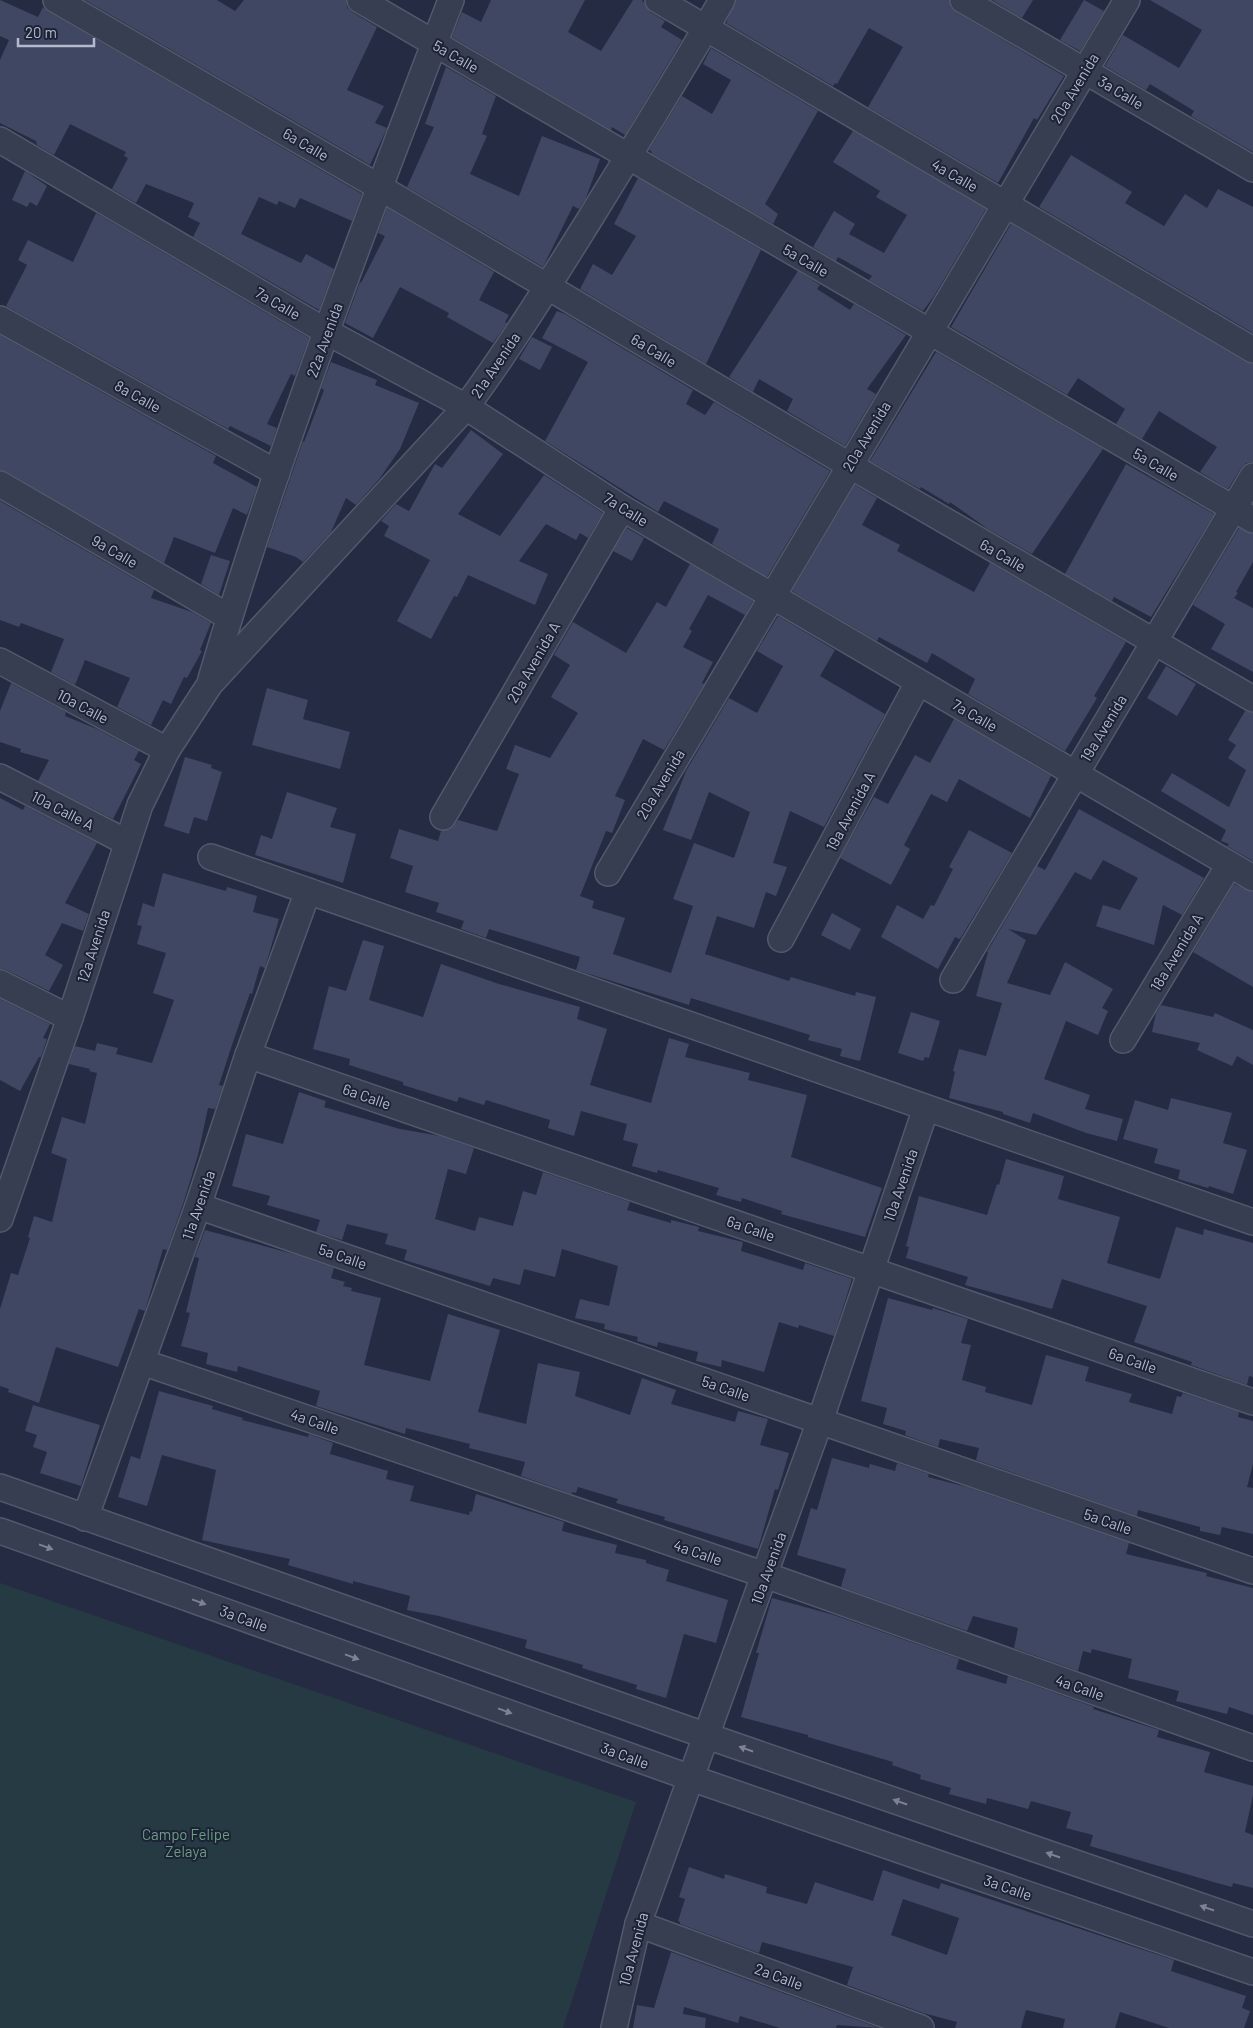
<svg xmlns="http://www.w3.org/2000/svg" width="1253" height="2028" font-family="Barlow,sans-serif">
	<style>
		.green { fill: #263a43 }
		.building { fill: #404763; fill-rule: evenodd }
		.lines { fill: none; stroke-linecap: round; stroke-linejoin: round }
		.minor-casing { stroke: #53596c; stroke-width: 28 }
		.minor { stroke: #383e52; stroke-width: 25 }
		.oneway { fill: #7d8295 }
		.labels { text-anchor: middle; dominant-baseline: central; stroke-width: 4; stroke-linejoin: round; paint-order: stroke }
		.street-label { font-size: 15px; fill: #b5b9cc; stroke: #1d2337 }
		.park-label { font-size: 15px; fill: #6a9f80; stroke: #1d2337 }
	</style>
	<rect width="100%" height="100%" fill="#242b42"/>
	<polygon class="green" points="0,1583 636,1802 563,2028 0,2028"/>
	<g class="building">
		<polygon points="0,0 38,17 43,7 49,12 362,194 352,221 300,198 295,208 279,201 277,205 259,197 241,234 301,263 306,254 334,269 319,310 193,237 200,223 188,217 194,203 146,184 136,203 112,189 128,158 124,156 126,152 70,124 54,155 37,145 36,141 0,123 0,60 9,40 0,36"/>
		<polygon points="85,0 217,0 235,11 244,0 346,0 347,7 352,12 377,27 347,90 384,106 375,123 387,128 370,165"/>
		<polygon points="491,0 585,0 568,32 601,51 633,0 642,0 650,12 665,21 661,27 682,40 625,135 612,127 611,130 452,37 462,12 481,22"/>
		<polygon points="736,0 949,0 951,8 956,12 1064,76 1037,120 1034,118 998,183 868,107 903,47 869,28 837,84 835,83 833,86 726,23"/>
		<polygon points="992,0 1033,0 1022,18"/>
		<polygon points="1084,0 1104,11 1080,51 1060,40"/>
		<polygon points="1150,0 1253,0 1253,152 1191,116 1194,111 1150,84 1146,90 1105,66 1123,35 1179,68 1202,30"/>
		<polygon points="711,48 818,111 765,204 778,214 773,224 651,153 652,152 649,150 682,96 712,114 731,80 703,64"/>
		<polygon points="446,67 496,96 482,134 487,136 470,174 519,196 542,136 600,159 586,198 579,209 573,206 543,267 407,187 434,127 425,124"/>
		<polygon points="853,131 986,209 934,296 923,311 869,280 872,276 838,257 836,261 813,247 834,211 855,224 849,234 884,253 907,215 876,197 880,191 833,162"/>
		<polygon points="1071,155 1132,192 1125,203 1164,226 1185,194 1207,208 1218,189 1253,207 1253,333 1039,207"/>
		<polygon points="25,171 47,186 37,206 30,202 27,207 12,200"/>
		<polygon points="638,178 761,250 706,364 580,289 593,264 612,275 636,236 614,224"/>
		<polygon points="387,208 494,272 479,300 509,315 505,322 507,323 493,343 447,317 449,313 400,287 373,338 345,323 360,282 361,283 385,236 378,233"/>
		<polygon points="96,213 309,338 295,376 291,374 267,424 277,428 271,446 230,426 228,429 6,306 27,265 18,260 28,240 73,262"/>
		<polygon points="1011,224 1246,362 1253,364 1253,462 1246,463 1241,468 1228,489 1200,472 1217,447 1159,411 1142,439 1116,424 1125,409 1078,378 1067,395 951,327"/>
		<polygon points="798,271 820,285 817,289 850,310 854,304 906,335 867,389 876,394 845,446 787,411 793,399 759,379 753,392 729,377"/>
		<polygon points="557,311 565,314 693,390 686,404 705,415 714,402 830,471 767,577 712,544 719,529 664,501 658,512 545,441 588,362 542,338"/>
		<polygon points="0,335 216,456 213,463 257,487 247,515 233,508 215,553 174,537 164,563 7,472 0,470"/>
		<polygon points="532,337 552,347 540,370 519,359"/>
		<polygon points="936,352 1103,449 1032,554 988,529 950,502 949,504 921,487 920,489 870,461"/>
		<polygon points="331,362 377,380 375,385 419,403 400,449 380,478 356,505 346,498 331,532 303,562 296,557 267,547 303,441 304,442 324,390 321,388"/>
		<polygon points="471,430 503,454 458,514 500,536 544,475 603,513 588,538 580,533 576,540 546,524 519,561 548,574 535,605 468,575 457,597 454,596 431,639 397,621 430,560 384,536 389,526 381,521 396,504 409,511 435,464 442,468"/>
		<polygon points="1126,464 1214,514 1151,617 1114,597 1112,601 1065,574"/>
		<polygon points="855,485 877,498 862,525 900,545 897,551 974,592 990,563 1126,642 1094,696 1097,698 1065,751 968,694 975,679 932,653 927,663 879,637 877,641 792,591"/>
		<polygon points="0,501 154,590 151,598 192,612 211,623 200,650 202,651 187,678 184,677 171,704 163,700 151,725 117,707 130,678 85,660 75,685 51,672 64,639 21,623 19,627 0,620"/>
		<polygon points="627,528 644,538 632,561 613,551"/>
		<polygon points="1239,528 1253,534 1253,562 1236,592 1238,593 1234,598 1253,608 1253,672 1211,649 1225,624 1193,605"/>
		<polygon points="211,555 230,561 219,595 201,584"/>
		<polygon points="690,564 753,601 745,615 708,595 689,629 692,631 683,647 713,662 702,683 704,684 664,750 643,739 615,796 625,800 612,833 606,831 580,896 594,901 592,908 625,918 613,954 671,973 693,906 673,899 694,843 734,858 750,812 709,792 691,840 663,830 686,771 729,698 757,713 783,666 757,651 778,616 835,650 820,676 885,714 824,827 790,811 773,863 787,867 776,896 766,892 754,928 717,916 705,954 789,981 791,977 855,996 856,992 876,997 860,1061 840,1056 842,1049 808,1040 810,1035 691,998 689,1005 576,970 580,957 489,929 486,938 461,929 464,921 436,912 439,903 405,892 413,866 390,858 399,829 438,841 441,831 451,829 458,820 497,831 519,774 506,769 515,745 550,758 578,713 551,697 570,665 554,655 573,622 626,653 657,602 666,607"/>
		<polygon points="1166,666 1196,684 1177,716 1147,698"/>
		<polygon points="11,683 66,712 65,716 97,729 139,751 134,760 141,764 113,819 38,781 49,760 20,752 21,749 0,742 0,711"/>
		<polygon points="267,688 308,700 303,719 350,732 340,769 252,745"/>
		<polygon points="1245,711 1253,713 1253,861 1227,846 1229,844 1221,841 1226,830 1161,791 1172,773 1229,807 1246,770 1228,758 1236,745 1228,740"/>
		<polygon points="954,719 1051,776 1030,818 959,779 947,802 931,794 904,845 910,849 891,885 840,858 874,797 888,804 915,755 930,763"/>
		<polygon points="185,757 212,765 211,768 222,772 207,821 194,817 189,834 164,826"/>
		<polygon points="287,792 337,808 330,827 356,834 343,883 255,855 261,835 272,839"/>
		<polygon points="0,798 23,810 25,806 97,843 65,903 89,914 83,931 62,923 45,955 63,965 49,991 6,970 0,969"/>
		<polygon points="1079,809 1204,878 1182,915 1163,905 1154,945 1096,926 1103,905 1120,910 1138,878 1103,860 1091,880 1075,872 1036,935 1008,929 1026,940 1007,983 1050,995 1065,962 1113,989 1102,1008 1108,1011 1098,1035 1066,1021 1044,1079 1090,1095 1085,1109 1123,1119 1117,1141 1086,1133 1033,1113 1030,1123 1003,1114 1003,1112 949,1098 955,1072 953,1071 959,1049 986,1056 1002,1003 976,996 988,952 987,952 1037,866 1045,870"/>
		<polygon points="969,830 1012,853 960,939 955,937 938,969 881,937 897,905 923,919 931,905 934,906 953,869 949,867"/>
		<polygon points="163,873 226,891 227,887 257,896 253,912 279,919 265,968 260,966 252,994 250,993 232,1045 219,1085 223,1086 215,1109 208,1108 198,1155 184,1201 167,1250 163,1249 145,1311 139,1309 118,1367 56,1347 39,1403 8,1392 9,1389 0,1386 0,1309 11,1273 18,1275 30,1238 28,1237 34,1216 52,1222 67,1159 51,1153 62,1117 85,1124 97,1073 89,1071 90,1069 69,1064 75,1046 95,1051 97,1043 118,1048 116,1054 152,1063 174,1000 153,993 166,953 137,944 142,926 137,925 143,903 154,907"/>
		<polygon points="1234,884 1253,892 1253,987 1193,952"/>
		<polygon points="832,913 861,929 850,950 821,935"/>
		<polygon points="363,940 384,946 369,1000 423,1017 441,964 499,984 580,1007 577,1019 607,1029 590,1085 651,1103 669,1038 689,1044 685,1057 750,1073 748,1080 807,1095 791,1157 882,1188 865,1237 781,1214 782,1211 742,1198 741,1202 716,1195 719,1188 658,1170 657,1173 632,1166 638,1144 623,1140 627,1124 581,1111 574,1136 548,1128 550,1120 486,1100 484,1105 459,1097 457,1102 403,1085 403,1082 349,1065 350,1059 313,1049 329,986 346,991"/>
		<polygon points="0,999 50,1024 43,1038 47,1039 41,1057 39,1057 20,1091 0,1080"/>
		<polygon points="1161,1005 1213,1017 1215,1013 1253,1030 1253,1065 1237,1056 1232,1066 1197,1050 1200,1043 1152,1032 1156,1013"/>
		<polygon points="911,1012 940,1021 929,1058 925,1057 923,1061 898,1053"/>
		<polygon points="299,1092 326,1101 324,1107 400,1129 440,1136 474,1148 466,1174 448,1169 435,1219 475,1231 479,1217 513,1226 523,1191 536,1195 543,1172 630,1202 627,1210 671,1223 671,1220 699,1227 698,1231 743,1242 741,1251 803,1270 805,1263 852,1279 834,1336 799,1325 798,1328 779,1322 764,1372 722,1360 721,1367 696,1361 698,1352 658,1342 657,1347 637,1341 638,1337 604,1329 605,1324 575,1318 580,1299 609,1306 618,1266 562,1249 555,1277 524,1269 520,1285 493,1278 490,1286 404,1260 407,1250 385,1244 388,1234 347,1224 342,1240 316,1232 320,1220 267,1205 270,1196 232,1186 246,1134 283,1144"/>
		<polygon points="1171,1098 1232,1113 1223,1143 1247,1150 1233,1194 1209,1186 1208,1188 1178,1179 1180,1170 1154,1163 1158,1149 1123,1139 1135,1100 1168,1110"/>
		<polygon points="1006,1159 1064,1176 1058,1199 1120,1217 1107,1263 1160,1279 1176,1227 1203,1235 1204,1229 1253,1243 1253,1377 1249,1376 1247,1385 1191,1365 1192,1362 1134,1342 1147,1306 1062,1279 1052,1309 965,1285 968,1277 906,1258 909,1247 906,1246 919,1196 987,1215 997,1184 999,1185"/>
		<polygon points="205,1230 297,1255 334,1268 331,1278 345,1282 343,1286 352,1288 351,1291 381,1298 364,1365 430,1381 448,1314 500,1330 478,1412 526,1424 538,1363 580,1372 575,1396 630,1415 642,1378 676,1390 671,1404 735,1422 738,1411 768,1419 760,1445 789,1453 778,1490 775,1489 758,1549 664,1520 665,1517 616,1503 618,1499 578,1487 576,1493 572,1492 572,1494 521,1476 525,1462 469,1448 470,1444 406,1428 405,1434 316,1406 320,1391 238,1366 237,1372 206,1364 208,1353 181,1346 190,1313 186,1312 199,1258 195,1257"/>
		<polygon points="888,1298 932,1310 933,1308 968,1319 961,1343 971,1345 962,1380 986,1387 985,1392 1032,1405 1046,1355 1089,1367 1085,1381 1132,1394 1129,1402 1172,1414 1177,1396 1181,1397 1183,1393 1239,1412 1238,1417 1253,1421 1253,1464 1247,1487 1253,1488 1253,1534 1222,1527 1220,1535 1200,1531 1200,1527 1138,1510 1137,1516 976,1460 979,1448 940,1439 938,1447 905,1435 906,1431 883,1424 887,1408 861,1401"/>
		<polygon points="159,1391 213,1406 212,1409 243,1418 242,1420 308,1437 309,1434 333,1443 330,1454 388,1471 386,1479 414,1486 410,1501 469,1515 470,1511 472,1512 476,1494 564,1522 562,1531 617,1545 615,1553 646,1560 646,1563 669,1570 666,1581 728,1600 716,1643 684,1634 666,1698 636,1689 637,1685 582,1668 583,1665 525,1648 527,1640 439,1616 407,1610 410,1596 353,1581 353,1584 288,1565 290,1559 202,1540 216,1470 162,1455 147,1506 118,1497 131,1456 140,1459"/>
		<polygon points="33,1405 100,1425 81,1486 40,1473 47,1452 33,1447 37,1435 25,1431"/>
		<polygon points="832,1458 869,1468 870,1464 895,1471 897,1463 929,1474 928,1477 967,1487 1129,1543 1126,1554 1207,1573 1206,1576 1253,1588 1253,1715 1229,1707 1227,1714 1176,1701 1179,1691 1128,1678 1132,1659 1092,1649 1091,1653 1083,1651 1078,1671 1014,1648 1018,1628 973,1616 967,1631 841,1587 846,1569 797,1555 811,1508 817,1510"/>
		<polygon points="772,1598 834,1615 959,1659 956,1669 1006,1684 1008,1676 1094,1707 1093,1709 1159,1730 1157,1737 1210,1752 1204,1772 1253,1786 1253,1795 1245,1832 1253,1835 1253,1888 1233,1883 1232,1887 1217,1883 1090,1846 1093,1835 1066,1828 1071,1812 1031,1801 1028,1809 987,1798 986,1804 949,1794 951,1788 920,1779 921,1775 892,1765 893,1762 808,1737 808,1735 741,1717 759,1653 756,1653"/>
		<path d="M689 1867 724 1879 725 1874 767 1887 766 1893 807 1904 815 1882 873 1901 883 1870 939 1889 941 1883 1174 1960 1171 1971 1246 1996 1242 2008 1250 2011 1244 2028H1169L1120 2012 1115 2028H1063L1065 2019 1026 2010 1021 2028H955L957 2022 923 2013 847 1985 853 1967 762 1942 759 1953 680 1924V1922L678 1921 685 1899 679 1897ZM903 1899 959 1918 947 1955 891 1935Z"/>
		<polygon points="671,1952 879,2028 837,2025 836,2028 780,2028 740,2016 738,2023 684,2007 683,2014 706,2018 705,2028 633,2028 637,2005 654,2008"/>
	</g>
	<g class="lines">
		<g class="minor-casing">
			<g id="minor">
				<polyline points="56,0 379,187 849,465 1253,699"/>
				<polyline points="360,0 1253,520"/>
				<polyline points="658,0 1253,350"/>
				<polyline points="963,0 1253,169"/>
				<polyline points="0,140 327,332 466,407 622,508 1253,878"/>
				<polyline points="0,319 277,473"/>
				<polyline points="0,484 229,617"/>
				<polyline points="0,661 167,750"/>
				<path d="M211 679C279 449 365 224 451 0"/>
				<polyline points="0,777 126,842"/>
				<polyline points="443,817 622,508"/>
				<polyline points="211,857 1253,1222"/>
				<polyline points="608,873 1127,0"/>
				<polyline points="781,939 918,683"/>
				<polyline points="953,980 1253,476"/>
				<polyline points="0,983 70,1018"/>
				<polyline points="1123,1040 1229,865"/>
				<polyline points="248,1055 1253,1402"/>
				<polyline points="198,1206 1253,1571"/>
				<path d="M0 1219 70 1018 140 805 167 750 210 684 466 407C511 346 551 281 591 217 635 145 680 74 722 0"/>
				<polyline points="142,1362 765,1575 1253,1748"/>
				<polyline points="0,1487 707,1736 1253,1924"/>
				<polyline points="85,1518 198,1206 248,1055 308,891"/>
				<polyline points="0,1531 691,1778 1253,1972"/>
				<polyline points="638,1924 921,2028"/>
				<polyline points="614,2028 638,1924 820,1421 926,1108"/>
			</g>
		</g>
		<use href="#minor" class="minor"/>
	</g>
	<defs><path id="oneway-solid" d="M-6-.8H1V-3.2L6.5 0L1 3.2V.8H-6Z" transform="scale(1.25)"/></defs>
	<g class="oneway">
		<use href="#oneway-solid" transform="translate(46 1547) rotate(20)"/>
		<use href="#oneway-solid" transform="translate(199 1602) rotate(20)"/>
		<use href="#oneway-solid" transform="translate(352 1657) rotate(20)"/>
		<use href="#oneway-solid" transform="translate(505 1711) rotate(20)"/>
		<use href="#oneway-solid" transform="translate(746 1749) rotate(-161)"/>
		<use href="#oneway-solid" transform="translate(900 1802) rotate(-161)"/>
		<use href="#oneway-solid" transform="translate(1053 1855) rotate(-161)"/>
		<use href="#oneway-solid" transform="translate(1207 1908) rotate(-161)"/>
	</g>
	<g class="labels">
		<g class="street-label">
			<text transform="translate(456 56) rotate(30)">5a Calle</text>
			<text transform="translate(1074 88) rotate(-59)">20a Avenida</text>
			<text transform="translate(1121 92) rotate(31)">3a Calle</text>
			<text transform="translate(306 144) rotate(30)">6a Calle</text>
			<text transform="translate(955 175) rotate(30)">4a Calle</text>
			<text transform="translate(806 260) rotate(30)">5a Calle</text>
			<text transform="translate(278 303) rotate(30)">7a Calle</text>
			<text transform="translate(324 340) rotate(-70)">22a Avenida</text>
			<text transform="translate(654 350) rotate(31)">6a Calle</text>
			<text transform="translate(495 365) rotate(-56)">21a Avenida</text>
			<text transform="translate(138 396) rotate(29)">8a Calle</text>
			<text transform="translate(866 436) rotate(-59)">20a Avenida</text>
			<text transform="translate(1156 464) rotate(30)">5a Calle</text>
			<text transform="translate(626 509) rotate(32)">7a Calle</text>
			<text transform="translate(115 551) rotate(30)">9a Calle</text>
			<text transform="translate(1003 555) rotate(30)">6a Calle</text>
			<text transform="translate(533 662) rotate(-60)">20a Avenida A</text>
			<text transform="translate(83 706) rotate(28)">10a Calle</text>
			<text transform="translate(975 715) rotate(30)">7a Calle</text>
			<text transform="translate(1103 728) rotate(-59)">19a Avenida</text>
			<text transform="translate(660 784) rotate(-59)">20a Avenida</text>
			<text transform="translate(63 810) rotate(27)">10a Calle A</text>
			<text transform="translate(850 811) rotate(-62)">19a Avenida A</text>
			<text transform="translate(93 946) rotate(-72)">12a Avenida</text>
			<text transform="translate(1176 952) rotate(-59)">18a Avenida A</text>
			<text transform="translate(367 1096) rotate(19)">6a Calle</text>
			<text transform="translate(900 1185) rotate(-71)">10a Avenida</text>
			<text transform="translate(198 1205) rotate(-71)">11a Avenida</text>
			<text transform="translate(751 1228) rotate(19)">6a Calle</text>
			<text transform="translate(343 1256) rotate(19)">5a Calle</text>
			<text transform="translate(1133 1360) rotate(19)">6a Calle</text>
			<text transform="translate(726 1388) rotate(19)">5a Calle</text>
			<text transform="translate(315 1421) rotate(19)">4a Calle</text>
			<text transform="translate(1108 1521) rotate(19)">5a Calle</text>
			<text transform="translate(698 1552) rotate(19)">4a Calle</text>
			<text transform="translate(768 1568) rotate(-70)">10a Avenida</text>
			<text transform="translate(244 1618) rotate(20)">3a Calle</text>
			<text transform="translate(1080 1687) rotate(19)">4a Calle</text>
			<text transform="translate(625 1755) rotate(20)">3a Calle</text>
			<text transform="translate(1008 1887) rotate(19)">3a Calle</text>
			<text transform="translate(633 1949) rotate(-75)">10a Avenida</text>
			<text transform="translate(779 1976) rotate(20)">2a Calle</text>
		</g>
		<g class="park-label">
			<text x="186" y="1834">Campo Felipe<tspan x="186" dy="17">Zelaya</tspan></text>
		</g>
	</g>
	<path d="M18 38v8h76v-8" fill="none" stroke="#b5b9cc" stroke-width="2.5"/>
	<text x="25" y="38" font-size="15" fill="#b5b9cc" stroke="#1d2337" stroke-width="4" paint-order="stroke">20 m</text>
</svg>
